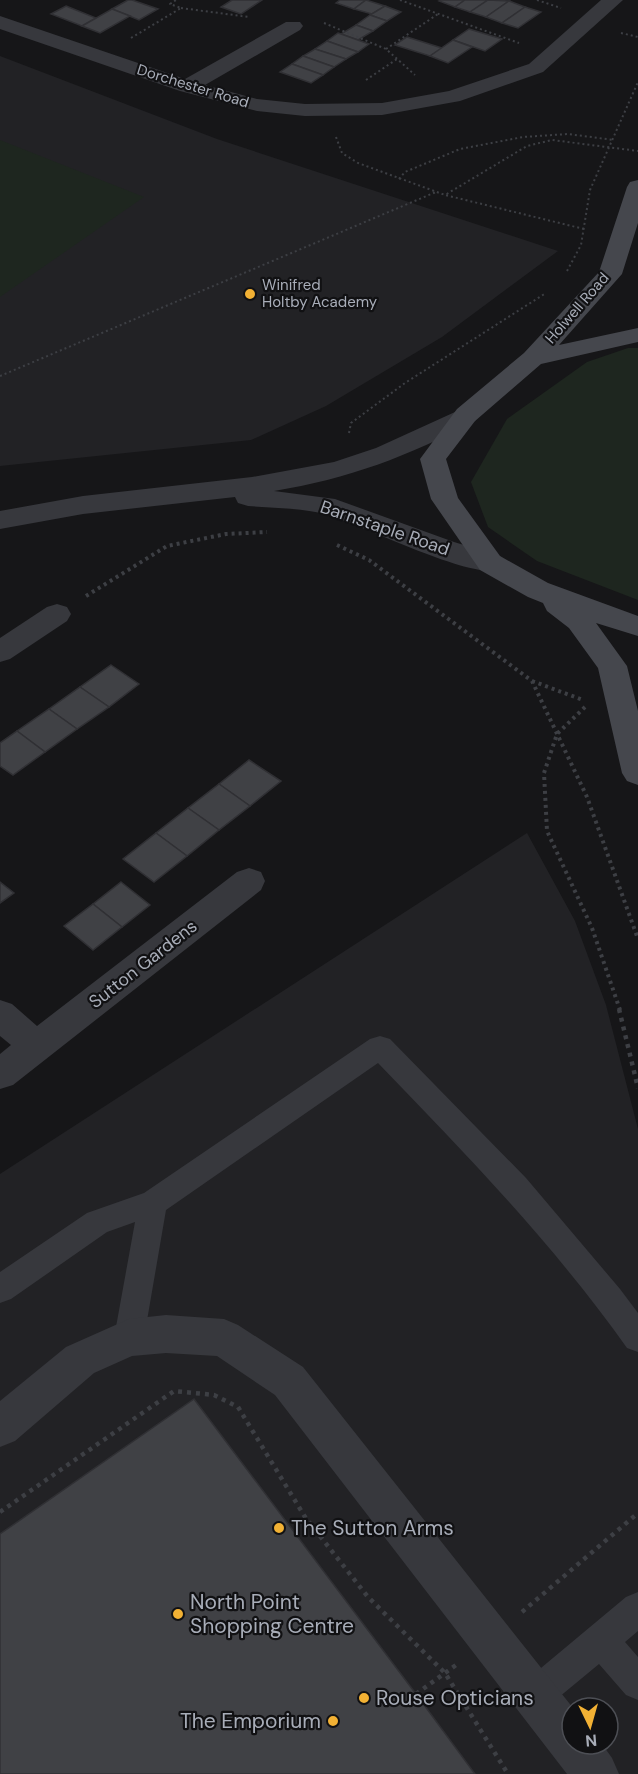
<svg xmlns="http://www.w3.org/2000/svg" width="638" height="1774" font-family="'DM Sans',sans-serif">
	<style>
		.built { fill: #222225; fill-rule: evenodd }
		.green { fill: #1e261f }
		.building { fill: #404145; stroke: #303034; stroke-width: 1.5 }
		.lines { fill: none; stroke-linecap: round; stroke-linejoin: round }
		.path-far2 { stroke: #3d3f44; stroke-width: 2; stroke-dasharray: 2 3; stroke-linecap: butt }
		.path-far1 { stroke: #3d3f44; stroke-width: 4; stroke-dasharray: 3 4; stroke-linecap: butt }
		.path { stroke: #3d3f44; stroke-width: 4.5; stroke-dasharray: 4 5; stroke-linecap: butt }
		.lane { fill: #37383d; fill-rule: evenodd }
		.street { fill: #37383d; fill-rule: evenodd }
		.secondary { fill: #45474d; fill-rule: evenodd }
		.poi-dot { fill: #f2b134; stroke: #111113; stroke-width: 2 }
		.labels { text-anchor: middle; dominant-baseline: central; stroke-width: 4.5; stroke-linejoin: round; paint-order: stroke }
		.far-street-label { font-size: 15px; fill: #a8adb8; stroke: #111113 }
		.far-poi-label { font-size: 15px; fill: #a8adb8; stroke: #111113; text-anchor: start }
		.street-label { font-size: 18px; fill: #a8adb8; stroke: #111113 }
		.near-poi-label { font-size: 21px; fill: #a8adb8; stroke: #111113; text-anchor: start }
	</style>
	<rect width="100%" height="100%" fill="#161618"/>
	<g class="built">
		<polygon points="0,56 217,139 558,251 442,337 326,406 251,440 0,466"/>
		<path d="M527 833 575 921 606 1005 638 1129V1774H0V1174ZM572 1708H608V1744H572Z"/>
	</g>
	<g class="green">
		<polygon points="0,140 144,197 0,297"/>
		<polygon points="628,348 638,348 638,600 537,561 488,527 471,482 507,419 587,362"/>
	</g>
	<g class="building">
		<polygon points="128,0 132,0 158,9 139,20 112,9"/>
		<polygon points="232,0 262,0 241,14 221,7"/>
		<polygon points="340,0 366,0 354,9 336,3"/>
		<polygon points="366,0 385,6 372,14 354,9"/>
		<polygon points="441,0 465,0 455,7 439,1"/>
		<polygon points="465,0 488,0 470,12 455,7"/>
		<polygon points="488,0 509,1 486,17 470,12"/>
		<polygon points="509,1 525,7 502,23 486,17"/>
		<polygon points="66,6 96,18 82,26 51,14"/>
		<polygon points="385,6 401,12 387,21 370,15"/>
		<polygon points="525,7 541,12 518,28 502,23"/>
		<polygon points="112,9 130,16 100,33 82,26"/>
		<polygon points="370,15 387,21 373,31 356,25"/>
		<polygon points="356,25 373,31 358,40 341,34"/>
		<polygon points="469,29 502,39 485,51 453,40"/>
		<polygon points="338,33 341,34 369,44 358,52 327,41"/>
		<polygon points="407,37 442,48 430,56 395,45"/>
		<polygon points="453,40 472,47 448,63 430,56"/>
		<polygon points="327,41 358,52 346,59 315,49"/>
		<polygon points="315,49 346,59 334,67 303,56"/>
		<polygon points="303,56 334,67 323,75 292,64"/>
		<polygon points="292,64 323,75 311,83 280,72"/>
		<polygon points="111,665 139,684 109,707 80,687"/>
		<polygon points="80,687 109,707 77,729 49,709"/>
		<polygon points="49,709 77,729 45,752 17,731"/>
		<polygon points="17,731 45,752 13,775 0,766 0,743"/>
		<polygon points="249,760 281,781 250,806 219,784"/>
		<polygon points="219,784 250,806 219,830 188,808"/>
		<polygon points="188,808 219,830 187,856 156,833"/>
		<polygon points="156,833 187,856 154,882 123,859"/>
		<polygon points="0,882 14,893 0,903"/>
		<polygon points="121,882 150,905 122,927 93,904"/>
		<polygon points="93,904 122,927 93,950 64,926"/>
		<polygon points="194,1399 416,1694 475,1774 0,1774 0,1534"/>
	</g>
	<g class="lines">
		<g class="path-far2">
			<polyline points="400,0 519,43"/>
			<polyline points="537,0 561,8"/>
			<polyline points="181,8 249,17"/>
			<polyline points="324,23 386,49 415,75"/>
			<polyline points="621,33 638,37"/>
			<polyline points="131,38 181,8 170,4 176,0"/>
			<polyline points="386,49 438,14"/>
			<polyline points="366,80 397,59"/>
			<polyline points="336,137 342,153 358,163 445,195"/>
			<polyline points="399,179 405,172 460,149 523,137 568,134 614,140"/>
			<polyline points="584,229 445,195 527,146 552,140 638,151"/>
			<polyline points="567,271 581,245 590,190 638,82"/>
			<polyline points="0,376 436,192"/>
			<polyline points="349,433 351,423 405,383 546,293"/>
		</g>
		<g class="path-far1">
			<polyline points="337,545 369,560 532,681 587,797 638,939"/>
			<polyline points="86,596 167,546 226,534 267,532"/>
			<polyline points="532,681 583,700"/>
			<polyline points="585,707 557,734 544,773 547,831 592,928 620,1010"/>
		</g>
		<g class="path">
			<polyline points="619,1009 638,1088"/>
			<polyline points="0,1512 174,1391 214,1395 238,1407 305,1517 368,1597 445,1673 508,1774"/>
			<polyline points="522,1612 638,1513"/>
			<polyline points="416,1694 456,1665"/>
		</g>
		<g class="lane">
			<path d="M380 1036 390 1039 526 1178 620 1289 638 1313V1352L627 1348C554 1245 466 1154 378 1063L166 1210 144 1338 140 1348 129 1352 118 1348 114 1338 135 1222 107 1232 11 1299 0 1303V1272L87 1213 144 1193 370 1039Z"/>
			<polygon points="638,1592 638,1631 625,1642 638,1657 638,1700 626,1695 599,1664 547,1707 535,1712 523,1707 518,1695 523,1683 626,1597"/>
		</g>
		<g class="street">
			<polygon points="601,0 623,0 543,72 460,101 382,115 305,116 257,111 180,91 0,29 0,16 185,79 286,22 300,22 303,26 300,30 205,85 257,99 305,104 382,103 449,91 529,64"/>
			<path d="M466 407 475 409 479 415 475 421C409 456 348 479 274 491L335 499 454 542 500 556 504 563 500 570C467 579 361 523 321 513 298 508 272 508 248 506L238 503 235 497 83 514 0 529V511L83 496 252 477 334 462 376 448Z"/>
			<polygon points="57,604 67,607 71,614 67,621 10,659 0,662 0,638 47,607"/>
			<polygon points="249,868 261,872 265,881 261,890 13,1085 0,1089 0,1054 11,1045 0,1036 0,1000 12,1004 37,1026 237,872"/>
			<polygon points="166,1315 224,1319 238,1325 303,1367 573,1708 572,1744 602,1744 612,1758 619,1774 567,1774 275,1395 217,1356 166,1353 132,1356 94,1373 15,1441 0,1447 0,1401 66,1347 129,1319"/>
		</g>
		<polygon class="secondary" points="638,180 638,223 622,274 559,345 638,328 638,342 541,364 475,421 446,459 458,498 500,556 548,583 638,616 638,636 596,623 627,666 638,711 638,785 627,781 622,773 598,668 569,628 547,611 543,603 528,597 480,570 431,499 420,459 457,409 524,353 599,272 627,187 630,182"/>
	</g>
	<g class="poi-dot">
		<circle cx="250" cy="294" r="6"/>
		<circle cx="279" cy="1528" r="6"/>
		<circle cx="178" cy="1614" r="6"/>
		<circle cx="364" cy="1698" r="6"/>
		<circle cx="333" cy="1721" r="6"/>
	</g>
	<g class="labels">
		<g class="far-street-label">
			<text transform="translate(193 86) rotate(17)">Dorchester Road</text>
			<text transform="translate(577 308) rotate(-49)">Holwell Road</text>
		</g>
		<g class="far-poi-label">
			<text x="262" y="285">Winifred<tspan x="262" dy="17">Holtby Academy</tspan></text>
		</g>
		<g class="street-label">
			<text transform="translate(385 528) rotate(19)">Barnstaple Road</text>
			<text transform="translate(143 964) rotate(-38)">Sutton Gardens</text>
		</g>
		<g class="near-poi-label">
			<text x="291" y="1528">The Sutton Arms</text>
			<text x="190" y="1602">North Point<tspan x="190" dy="24">Shopping Centre</tspan></text>
			<text x="376" y="1698">Rouse Opticians</text>
			<text x="321" y="1721" text-anchor="end">The Emporium</text>
		</g>
	</g>
	<g transform="translate(590 1726) rotate(175)"><circle r="28" fill="#111113" stroke="#4d4f55" stroke-width="1.5"/>
	<path d="M0-4.5L10 22L0 15L-10 22Z" fill="#f2b134"/>
	<text y="-9" font-size="16" font-weight="bold" text-anchor="middle" fill="#a8adb8">N</text>
	</g>
</svg>
